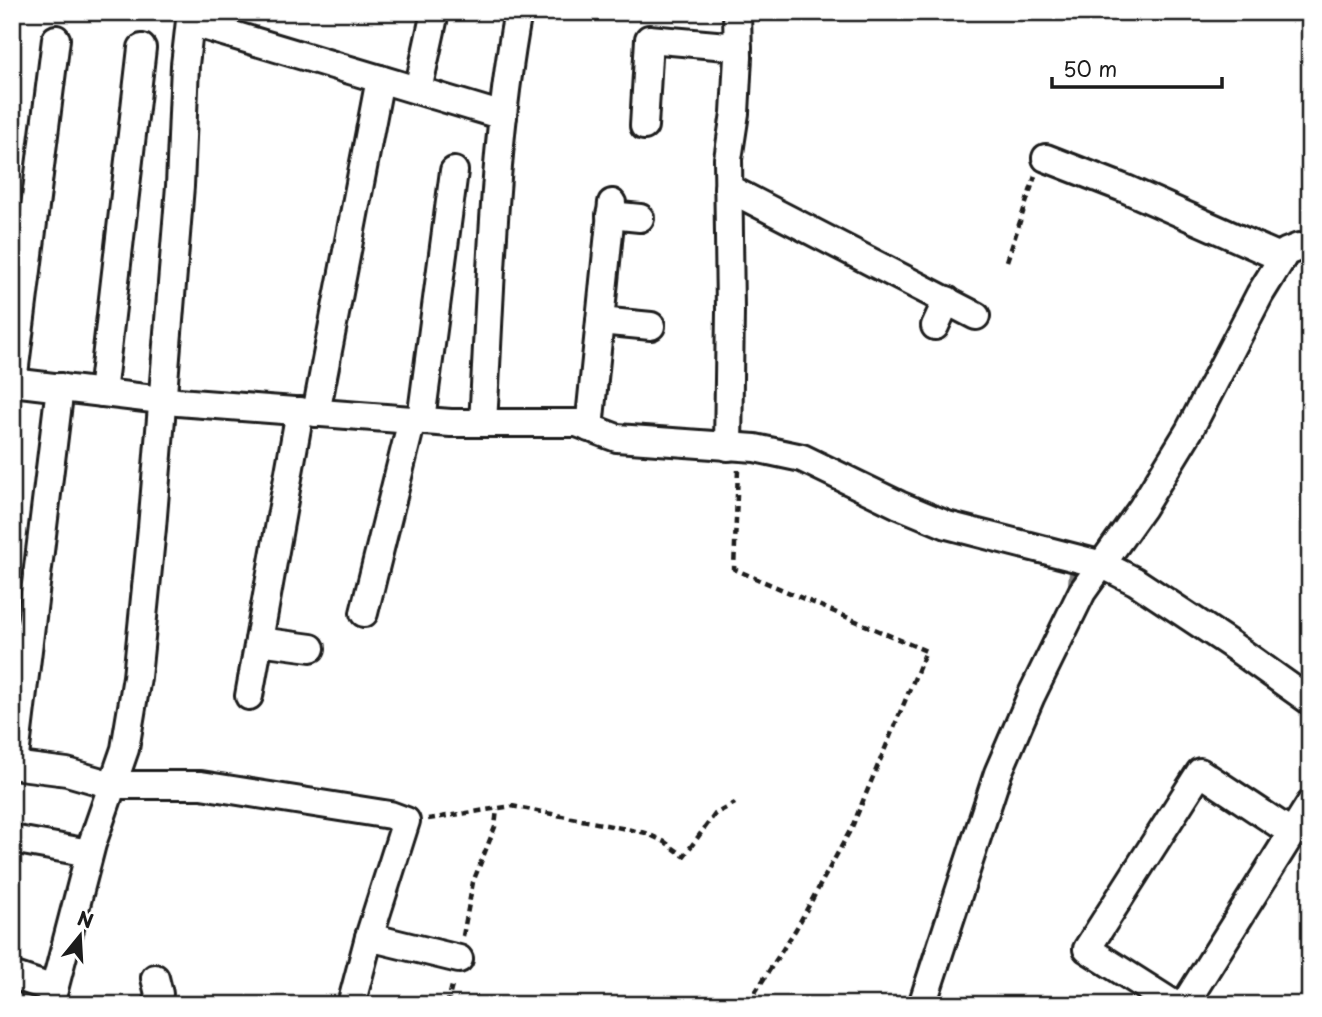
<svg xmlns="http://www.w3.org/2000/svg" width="1322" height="1017" font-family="'Playpen Sans',sans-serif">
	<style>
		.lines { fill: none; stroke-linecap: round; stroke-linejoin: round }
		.stream { stroke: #7a7a7a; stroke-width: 7 }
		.minor-casing { stroke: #1c1c1c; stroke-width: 32 }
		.path { stroke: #1c1c1c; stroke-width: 4.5; stroke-dasharray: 7 5; stroke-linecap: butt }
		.minor { stroke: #fff; stroke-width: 26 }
	</style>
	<rect width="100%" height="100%" fill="#fff"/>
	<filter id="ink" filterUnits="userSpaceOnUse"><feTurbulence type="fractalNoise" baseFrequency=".0143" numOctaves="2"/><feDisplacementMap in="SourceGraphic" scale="14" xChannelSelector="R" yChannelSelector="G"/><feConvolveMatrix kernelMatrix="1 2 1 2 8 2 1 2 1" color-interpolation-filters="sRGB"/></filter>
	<g filter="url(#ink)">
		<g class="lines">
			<g class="stream">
				<polyline points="1071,591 1073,565"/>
				<polyline points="922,964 930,939"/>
			</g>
			<g class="minor-casing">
				<g id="minor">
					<polyline points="190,22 503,116"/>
					<polyline points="418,90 435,12"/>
					<polyline points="644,126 649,39 738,47"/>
					<polyline points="1046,158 1126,189 1282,258"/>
					<polyline points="728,188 976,316"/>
					<polyline points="610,215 640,218"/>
					<polyline points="600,321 651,326"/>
					<polyline points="935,326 947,300"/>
					<polyline points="12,382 178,402 451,423 577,423 617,438 755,448 802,458 899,505 947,525 1103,565 1135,581 1230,644 1310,701"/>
					<polyline points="13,382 56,39"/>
					<polyline points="102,393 142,48"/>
					<polyline points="316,413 380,79"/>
					<polyline points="421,420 454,171"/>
					<path d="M483 423C491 286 493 147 518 12"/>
					<polyline points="589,428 612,203"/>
					<polyline points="728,447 730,311 728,159 735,113 738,57 737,12"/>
					<polyline points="364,613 412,420"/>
					<polyline points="259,641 311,648"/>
					<polyline points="249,696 300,411"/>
					<polyline points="12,765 67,772 112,785 201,785 390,815 406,821 369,937 351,1005"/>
					<polyline points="14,765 60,387"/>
					<polyline points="12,839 89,853"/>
					<polyline points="369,937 459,959"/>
					<polyline points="12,975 54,989"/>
					<polyline points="155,978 159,994 156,1005"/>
					<polyline points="50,1005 92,844 125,749 137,677 152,528 180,186 185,65 191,12"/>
					<polyline points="922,1005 998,773 1031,696 1082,592 1142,508 1189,431 1260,294 1286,252 1299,247 1310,250"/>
					<polyline points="1175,1005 1087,949 1200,772 1292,833"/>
					<polyline points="1184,1005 1310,804"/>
				</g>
			</g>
			<g class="path">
				<polyline points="1007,261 1035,176"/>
				<polyline points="738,470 734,569 926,651 852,827 796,929 747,1005"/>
				<polyline points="428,819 512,806 646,833 665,842 684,856 715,814 735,803"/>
				<polyline points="463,936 473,882 495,827 497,809"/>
				<polyline points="447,1005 453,982"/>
			</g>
			<use href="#minor" class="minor"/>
		</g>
	</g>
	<rect width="1322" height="1017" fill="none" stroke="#fff" stroke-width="42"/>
	<rect x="21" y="21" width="1280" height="975" fill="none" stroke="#1c1c1c" stroke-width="2.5" filter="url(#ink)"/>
	<g transform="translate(80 936) rotate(18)" stroke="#ffffff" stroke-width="5" paint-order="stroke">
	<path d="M0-5L12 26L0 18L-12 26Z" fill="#1c1c1c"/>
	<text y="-10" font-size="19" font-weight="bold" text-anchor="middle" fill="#1c1c1c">N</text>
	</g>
	<path d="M1052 77v10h170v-10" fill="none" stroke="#1c1c1c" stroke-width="3.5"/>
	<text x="1063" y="77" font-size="21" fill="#1c1c1c" stroke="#ffffff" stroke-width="5" paint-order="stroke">50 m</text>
</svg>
